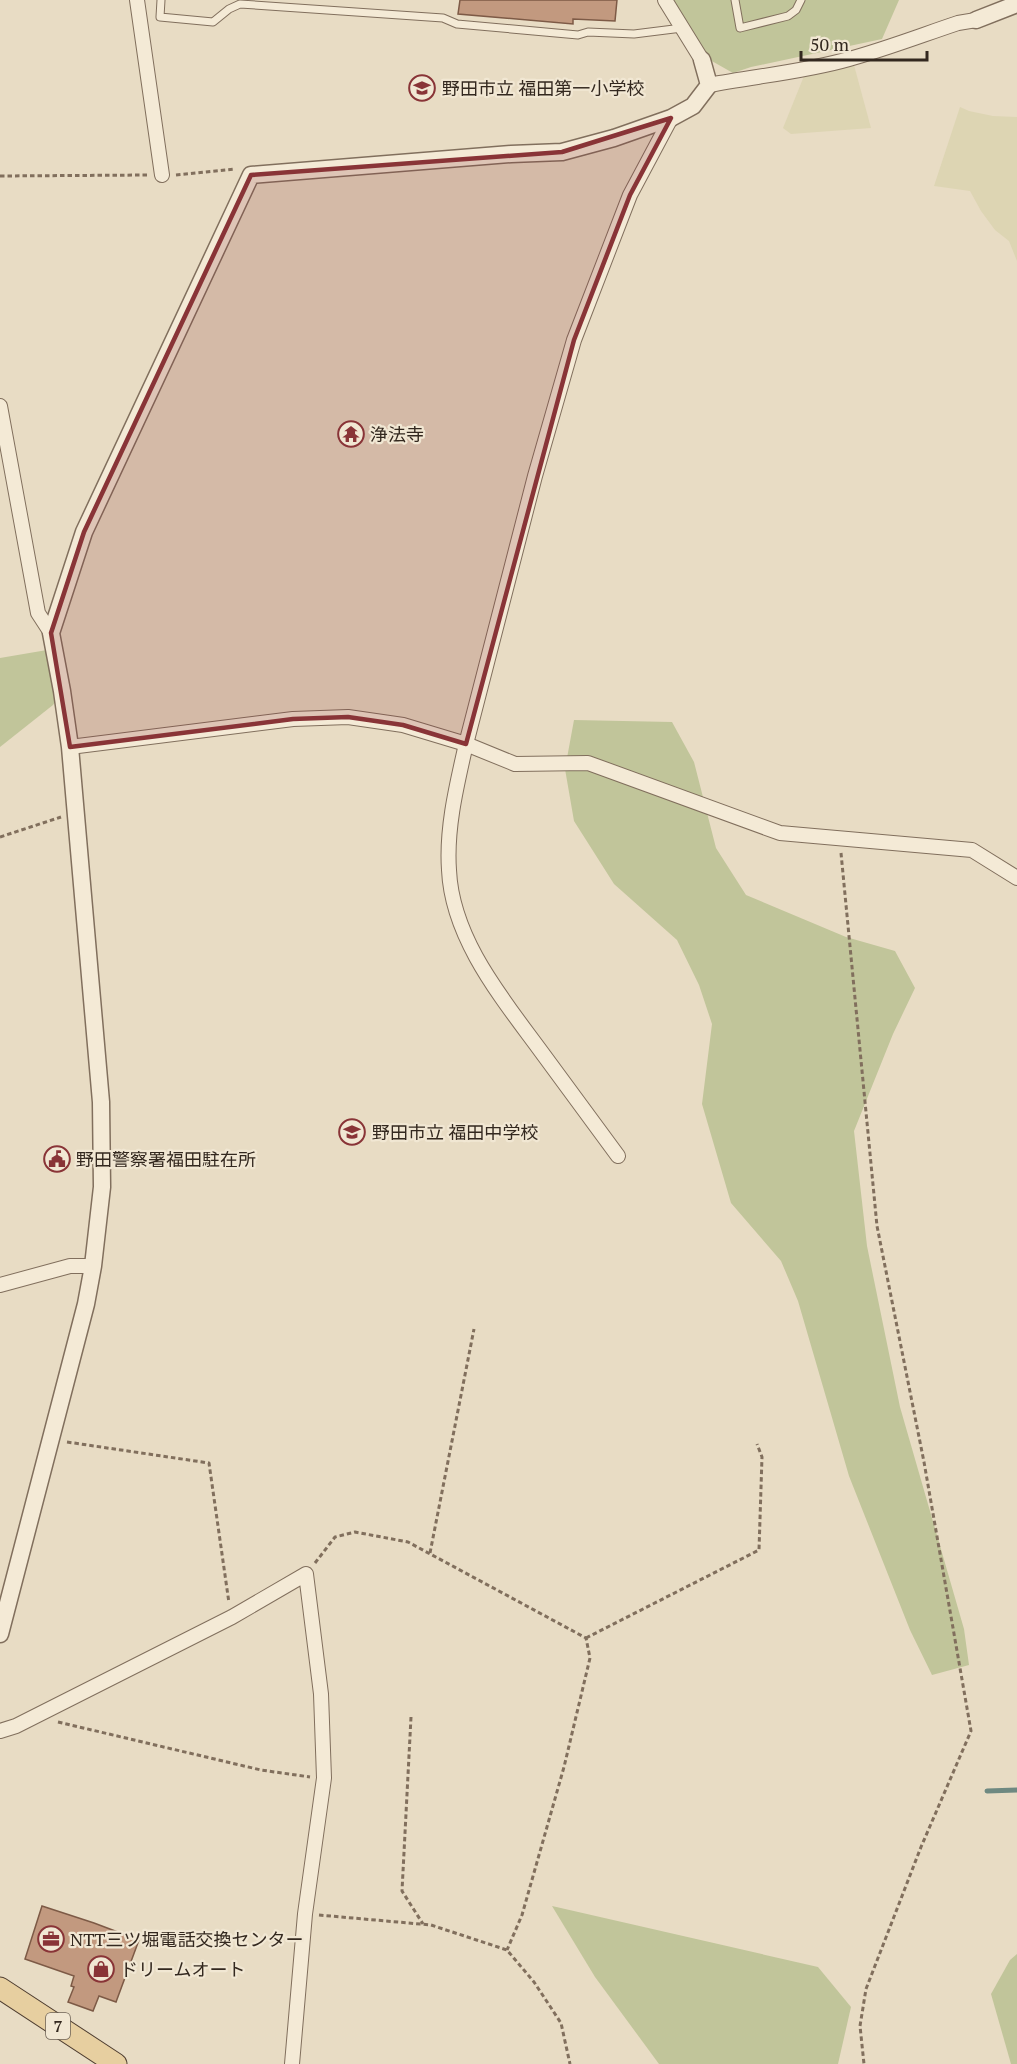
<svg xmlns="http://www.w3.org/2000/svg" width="1017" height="2064" font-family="'PT Serif','Noto Sans JP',serif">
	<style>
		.farmland { fill: #ddd5b3 }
		.green { fill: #c1c59a }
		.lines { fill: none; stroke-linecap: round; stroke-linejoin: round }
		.stream { stroke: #6e8981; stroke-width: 5 }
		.building { fill: #c2997f; stroke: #7d5a46; stroke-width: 1.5 }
		.service-casing { stroke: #816f5d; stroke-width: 9 }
		.minor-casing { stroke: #816f5d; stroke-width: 16 }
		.tertiary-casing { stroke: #816f5d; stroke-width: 19 }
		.primary-casing { stroke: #4f3e31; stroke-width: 23 }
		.path { stroke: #816f5d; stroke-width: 3; stroke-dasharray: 4.5 3; stroke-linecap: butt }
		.service { stroke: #f4ead6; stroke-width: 7 }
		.minor { stroke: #f4ead6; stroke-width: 14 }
		.tertiary { stroke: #f4ead6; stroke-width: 16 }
		.primary { stroke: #e7cfa0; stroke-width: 21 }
		.marked { fill: #893437; fill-opacity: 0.2; stroke: #893437; stroke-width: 4.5; stroke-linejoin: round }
		.labels { text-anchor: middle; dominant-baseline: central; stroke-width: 4.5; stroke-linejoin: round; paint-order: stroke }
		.shield { fill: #f1e7d3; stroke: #6c6155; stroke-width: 1.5 }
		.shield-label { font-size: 16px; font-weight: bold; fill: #33281f }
		.poi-label { font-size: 18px; fill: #33281f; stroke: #f1e7d3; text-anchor: start }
	</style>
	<rect width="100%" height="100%" fill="#e8dcc4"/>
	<g class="farmland">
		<polygon points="854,65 871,128 791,134 783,128 804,76"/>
		<polygon points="960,107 969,111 993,116 1017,117 1017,261 1009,241 995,230 981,211 970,191 934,186"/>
	</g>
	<g class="green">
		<polygon points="672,0 899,0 882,39 751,67 733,73 710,60 703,51"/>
		<polygon points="47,650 66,685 53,705 0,747 0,658"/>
		<polygon points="574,720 672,722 694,762 716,848 746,895 846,937 895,951 915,988 893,1034 854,1131 867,1246 900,1407 964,1629 969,1665 932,1675 910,1630 849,1476 798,1301 781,1261 731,1203 702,1104 712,1024 699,985 677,940 614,884 574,821 565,769"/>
		<polygon points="552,1906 818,1967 851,2007 838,2064 659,2064 595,1977"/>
		<polygon points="1017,1954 1017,2064 1011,2064 991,1994 1010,1960"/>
	</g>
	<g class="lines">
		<polyline class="stream" points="987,1791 1017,1790"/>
	</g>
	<g class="building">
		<polygon points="460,0 617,0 615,21 573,19 573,24 458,14"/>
		<polygon points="42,1906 94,1923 139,1940 116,2002 99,1996 93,2011 68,2002 74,1987 71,1986 74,1976 25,1959"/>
	</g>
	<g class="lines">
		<g class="service-casing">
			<g id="service">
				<polyline points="161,0 160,17 213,22 229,9 240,4 443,18 457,24 578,35 588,32 634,34 682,28"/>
				<polyline points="735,0 740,28 788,16 796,10 801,0"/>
			</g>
		</g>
		<g class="minor-casing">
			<g id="minor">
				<polyline points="137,0 162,175"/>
				<polyline points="665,0 702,60"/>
				<path d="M709 85C756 76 804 72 849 59 886 49 922 35 958 23L976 20"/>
				<polyline points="0,406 38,613 51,633"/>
				<polyline points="70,747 293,719 348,717 403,725 466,744 515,764 588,763 780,833 972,850 1017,878"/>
				<path d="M618 1156C592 1121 566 1085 540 1050 501 997 452 938 449 870 446 828 457 784 466 744L535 476 574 340 630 195 671 118"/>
				<polyline points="0,1285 70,1266 93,1266"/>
				<polyline points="0,1731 16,1726 232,1617 306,1574 321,1694 324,1778 305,1914 292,2064"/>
			</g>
		</g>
		<g class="tertiary-casing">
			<g id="tertiary">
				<polyline points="976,20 1017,4"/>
				<polyline points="0,1634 86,1304 93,1266 102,1187 101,1102 70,747 62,691 51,633 84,532 251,175 511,154 562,152 614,138 671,118 693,106 709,85 702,60"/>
			</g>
		</g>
		<g class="primary-casing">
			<polyline id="primary" points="0,1988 116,2064"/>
		</g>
		<g class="path">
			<polyline points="176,175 235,169"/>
			<polyline points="0,176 148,175"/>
			<polyline points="0,837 61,817"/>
			<polyline points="841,853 877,1226 924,1462 971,1731 921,1847 866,1989 860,2026 864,2064"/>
			<polyline points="67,1442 209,1463 229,1603"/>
			<polyline points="430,1553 474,1329"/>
			<polyline points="315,1563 335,1537 355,1532 408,1542 586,1638 590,1658 564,1767 522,1915 507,1950"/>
			<polyline points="586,1638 759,1550 762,1457 757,1444"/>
			<polyline points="411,1717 402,1891 423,1924"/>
			<polyline points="58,1722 261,1770 310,1777"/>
			<polyline points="319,1915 431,1925 507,1950 534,1982 561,2023 570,2064"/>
		</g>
		<use href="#service" class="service"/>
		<use href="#minor" class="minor"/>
		<use href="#tertiary" class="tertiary"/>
		<use href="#primary" class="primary"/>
	</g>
	<path class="marked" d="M671 118 630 195 574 340 466 744 403 725 348 717 293 719 70 747 51 633 84 532 251 175 562 152Z"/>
	<defs>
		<g id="school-ring" transform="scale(1.35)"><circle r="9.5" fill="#f1e7d3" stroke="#893437" stroke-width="1.5"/><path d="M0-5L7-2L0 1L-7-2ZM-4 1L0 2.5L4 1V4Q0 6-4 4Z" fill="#893437"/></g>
		<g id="temple-ring" transform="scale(1.35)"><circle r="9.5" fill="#f1e7d3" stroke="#893437" stroke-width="1.5"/><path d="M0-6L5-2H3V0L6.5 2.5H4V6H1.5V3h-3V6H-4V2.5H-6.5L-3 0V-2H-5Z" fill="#893437"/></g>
		<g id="civic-ring" transform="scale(1.35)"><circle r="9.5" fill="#f1e7d3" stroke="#893437" stroke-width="1.5"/><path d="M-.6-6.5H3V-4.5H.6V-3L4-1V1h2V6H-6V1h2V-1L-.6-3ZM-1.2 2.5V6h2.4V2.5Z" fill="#893437"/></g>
		<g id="office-ring" transform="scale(1.35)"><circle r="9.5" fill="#f1e7d3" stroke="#893437" stroke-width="1.5"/><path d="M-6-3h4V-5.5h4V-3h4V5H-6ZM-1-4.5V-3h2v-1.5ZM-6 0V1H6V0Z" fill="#893437"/></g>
		<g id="shop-ring" transform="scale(1.35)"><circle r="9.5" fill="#f1e7d3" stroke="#893437" stroke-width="1.5"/><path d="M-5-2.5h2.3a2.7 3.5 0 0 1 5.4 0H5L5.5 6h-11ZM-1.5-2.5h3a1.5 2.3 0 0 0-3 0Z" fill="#893437"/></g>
	</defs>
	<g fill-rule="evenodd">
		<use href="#school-ring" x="422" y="88"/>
		<use href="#temple-ring" x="351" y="434"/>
		<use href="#school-ring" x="352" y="1132"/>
		<use href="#civic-ring" x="57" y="1159"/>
		<use href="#office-ring" x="51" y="1939"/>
		<use href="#shop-ring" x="101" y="1969"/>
	</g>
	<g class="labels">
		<rect class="shield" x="46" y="2013" width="24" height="26" rx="4.5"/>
		<g class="shield-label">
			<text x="58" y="2026">7</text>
		</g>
		<g class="poi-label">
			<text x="442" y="88">野田市立 福田第一小学校</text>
			<text x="370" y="434">浄法寺</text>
			<text x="372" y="1132">野田市立 福田中学校</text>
			<text x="76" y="1159">野田警察署福田駐在所</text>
			<text x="70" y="1939">NTT三ツ堀電話交換センター</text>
			<text x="120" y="1969">ドリームオート</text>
		</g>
	</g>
	<path d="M801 51v9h126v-9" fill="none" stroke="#33281f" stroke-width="3"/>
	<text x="810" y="51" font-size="18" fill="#33281f" stroke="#f1e7d3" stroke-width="4.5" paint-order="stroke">50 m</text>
</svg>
